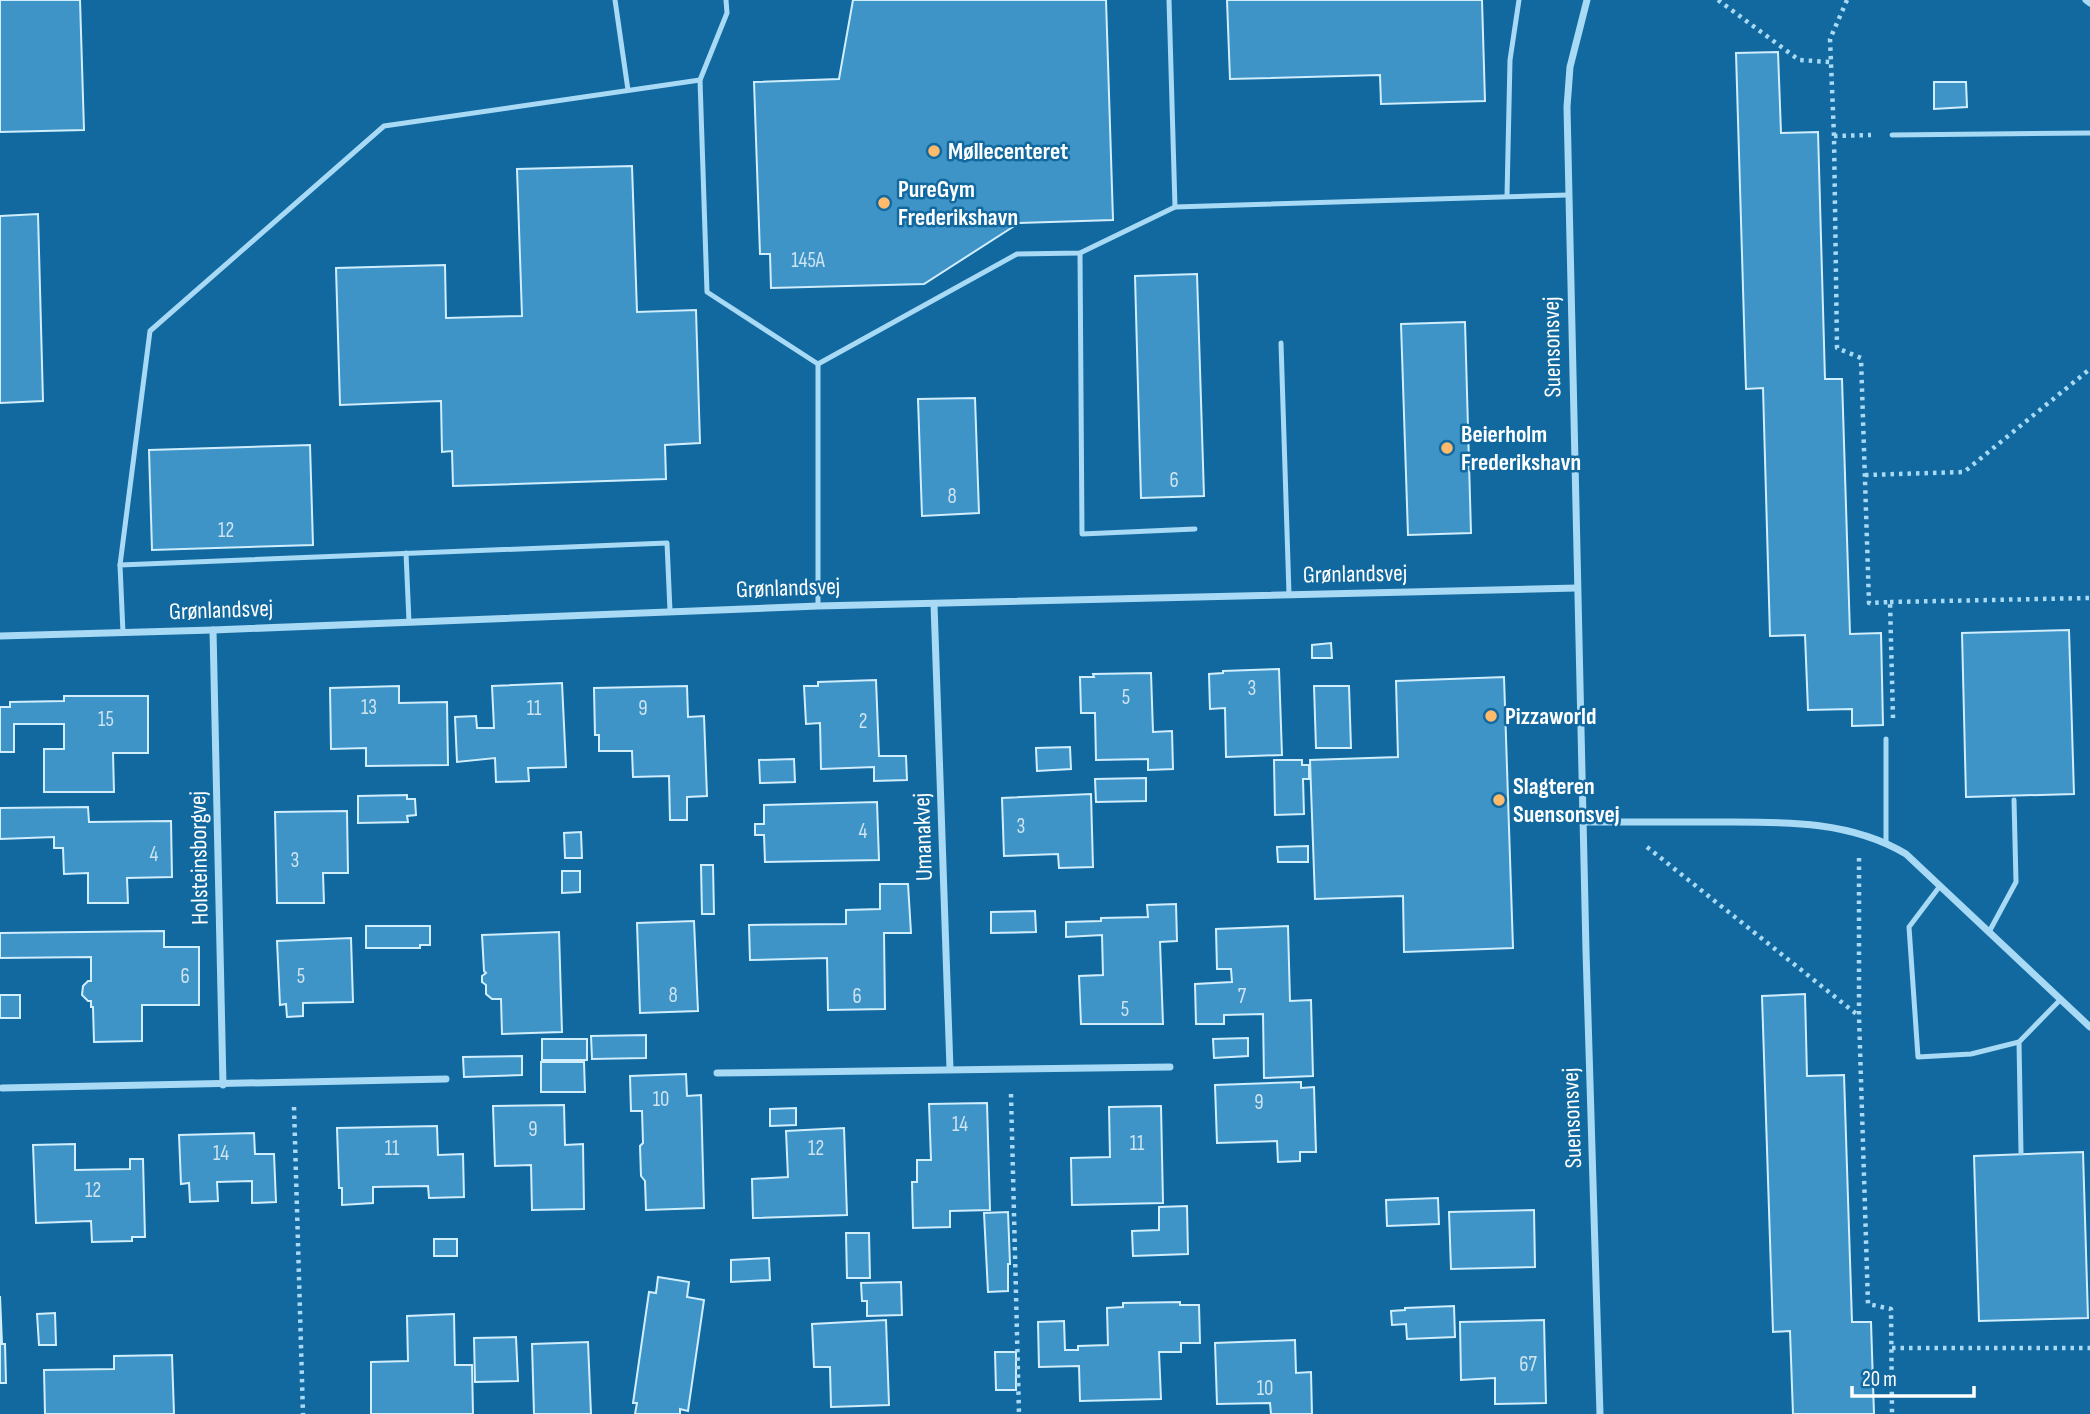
<svg xmlns="http://www.w3.org/2000/svg" width="2090" height="1414" font-family="'Sofia Sans Condensed',sans-serif">
	<style>
		.building { fill: #3e94c7; stroke: #d1eefe; stroke-width: 2 }
		.lines { fill: none; stroke-linecap: round; stroke-linejoin: round }
		.path { stroke: #a8d9f5; stroke-width: 4.5; stroke-dasharray: 3.5 5; stroke-linecap: butt }
		.service { stroke: #a8d9f5; stroke-width: 5 }
		.minor { stroke: #a8d9f5; stroke-width: 7 }
		.poi-dot { fill: #ffba6c; stroke: #11699f; stroke-width: 2.5 }
		.labels { text-anchor: middle; dominant-baseline: central; stroke-width: 5; stroke-linejoin: round; paint-order: stroke }
		.number-label { font-size: 21px; fill: #cfe4f1 }
		.poi-label { font-size: 24px; font-weight: bold; fill: #fff; stroke: #11699f; text-anchor: start }
		.street-label { font-size: 24px; fill: #fff; stroke: #11699f }
	</style>
	<rect width="100%" height="100%" fill="#11699f"/>
	<g class="building">
		<polygon points="0,0 80,0 84,130 0,132"/>
		<polygon points="853,0 1106,0 1113,220 1019,223 924,284 771,288 770,254 760,254 754,82 839,79"/>
		<polygon points="1227,0 1482,0 1485,101 1381,104 1380,75 1230,79"/>
		<polygon points="1778,52 1781,133 1818,132 1825,379 1842,379 1850,634 1881,633 1883,725 1852,726 1852,709 1808,710 1805,635 1770,636 1763,388 1746,389 1736,53"/>
		<polygon points="1934,82 1966,82 1967,107 1934,109"/>
		<polygon points="632,166 637,312 696,310 700,443 665,445 666,479 453,486 452,451 442,452 441,401 340,405 336,268 445,265 446,318 522,316 517,169"/>
		<polygon points="38,214 43,401 0,403 0,216"/>
		<polygon points="1197,274 1204,496 1141,498 1135,276"/>
		<polygon points="1465,322 1471,533 1408,535 1401,324"/>
		<polygon points="975,398 979,513 922,516 918,399"/>
		<polygon points="310,445 313,545 152,550 149,450"/>
		<polygon points="2069,630 2074,794 1966,797 1962,633"/>
		<polygon points="1331,643 1332,658 1312,658 1312,645"/>
		<polygon points="1279,669 1282,755 1226,757 1225,708 1210,709 1209,674 1223,673 1223,671"/>
		<polygon points="1151,673 1153,732 1172,731 1173,769 1148,770 1148,759 1096,760 1095,713 1081,713 1080,677 1094,677 1093,674"/>
		<polygon points="1504,677 1513,948 1404,952 1403,896 1315,899 1310,760 1398,757 1396,681"/>
		<polygon points="876,680 879,756 906,756 907,780 874,781 874,767 821,769 820,723 806,724 804,686 818,686 818,682"/>
		<polygon points="562,683 566,767 528,768 529,781 496,782 495,758 457,762 455,717 476,716 477,728 494,728 492,686"/>
		<polygon points="399,686 399,703 447,702 448,765 366,766 366,748 331,749 330,688"/>
		<polygon points="687,686 688,717 704,716 707,796 687,797 687,820 670,820 669,776 633,777 632,751 599,751 599,735 595,735 594,688"/>
		<polygon points="1314,686 1349,686 1351,748 1316,748"/>
		<polygon points="64,696 148,696 148,753 113,753 114,792 44,792 44,749 64,749 64,724 14,724 14,752 0,752 0,707 10,707 10,702 64,701"/>
		<polygon points="1070,747 1071,769 1037,771 1036,748"/>
		<polygon points="794,759 795,782 760,783 759,760"/>
		<polygon points="1274,760 1302,760 1302,765 1309,765 1309,779 1303,779 1304,814 1275,815"/>
		<polygon points="1146,778 1146,801 1096,802 1095,779"/>
		<polygon points="1091,794 1093,867 1059,868 1058,854 1004,856 1002,798"/>
		<polygon points="407,795 407,799 415,799 416,815 407,816 408,822 358,823 358,796"/>
		<polygon points="877,802 879,860 765,862 764,835 755,835 755,824 764,824 764,805"/>
		<polygon points="88,807 89,822 171,821 172,877 127,878 128,903 88,903 88,873 64,874 63,848 54,848 54,837 0,839 0,808"/>
		<polygon points="347,811 348,873 323,873 324,903 277,903 275,812"/>
		<polygon points="581,832 582,858 565,858 564,833"/>
		<polygon points="1308,846 1308,862 1278,862 1277,847"/>
		<polygon points="701,865 713,865 714,914 702,914"/>
		<polygon points="562,871 580,871 580,892 562,893"/>
		<polygon points="880,884 908,884 911,933 884,933 885,1009 828,1010 827,958 750,960 749,925 846,924 846,910 880,909"/>
		<polygon points="1176,904 1177,941 1160,942 1163,1024 1081,1024 1079,976 1103,975 1102,935 1066,937 1066,922 1101,921 1101,918 1148,917 1147,905"/>
		<polygon points="1035,911 1036,932 991,933 991,912"/>
		<polygon points="694,921 698,1011 640,1013 637,923"/>
		<polygon points="366,926 430,926 430,945 420,945 420,948 366,948"/>
		<polygon points="1288,926 1290,1001 1311,1000 1313,1076 1264,1078 1263,1014 1224,1015 1224,1024 1196,1024 1195,984 1232,982 1231,969 1217,969 1216,929"/>
		<polygon points="164,931 164,947 199,947 199,1005 142,1005 142,1041 94,1042 93,1007 91,1007 91,1001 88,1001 82,995 83,986 88,981 91,981 91,957 0,958 0,933"/>
		<polygon points="559,932 562,1032 502,1034 501,999 492,999 486,994 486,985 482,982 482,976 486,973 484,971 482,935"/>
		<polygon points="351,938 353,1002 303,1003 303,1016 287,1017 286,1004 280,1005 277,941"/>
		<polygon points="1805,994 1807,1076 1844,1075 1852,1322 1871,1322 1874,1414 1793,1414 1790,1331 1773,1332 1762,996"/>
		<rect x="0" y="995" width="20" height="23"/>
		<polygon points="646,1035 646,1058 592,1059 591,1036"/>
		<polygon points="1248,1038 1248,1056 1214,1058 1213,1039"/>
		<rect x="542" y="1039" width="45" height="21"/>
		<polygon points="522,1056 522,1075 464,1077 463,1057"/>
		<polygon points="541,1062 584,1062 585,1092 541,1092"/>
		<polygon points="686,1074 687,1096 701,1095 704,1208 646,1210 645,1181 641,1176 640,1146 643,1143 642,1111 631,1111 630,1076"/>
		<polygon points="1301,1082 1301,1088 1314,1087 1316,1152 1300,1152 1300,1161 1278,1162 1277,1141 1217,1143 1215,1085"/>
		<polygon points="987,1103 990,1210 950,1211 950,1227 913,1228 912,1182 917,1182 917,1160 931,1160 929,1104"/>
		<polygon points="564,1105 565,1145 583,1144 584,1209 532,1210 531,1165 495,1166 493,1106"/>
		<polygon points="1161,1106 1163,1203 1072,1205 1071,1158 1110,1157 1109,1107"/>
		<polygon points="796,1108 796,1125 770,1126 770,1109"/>
		<polygon points="437,1126 438,1155 463,1154 464,1197 429,1198 428,1186 373,1187 373,1203 342,1205 342,1188 339,1188 337,1128"/>
		<polygon points="844,1128 847,1215 753,1218 752,1179 788,1177 786,1131"/>
		<polygon points="254,1133 255,1154 274,1154 276,1202 252,1203 252,1181 217,1182 218,1201 190,1202 189,1183 181,1184 179,1135"/>
		<polygon points="75,1144 75,1170 130,1169 130,1159 143,1159 145,1237 132,1237 132,1241 92,1242 91,1221 36,1223 33,1145"/>
		<polygon points="2083,1152 2088,1318 1979,1321 1974,1156"/>
		<polygon points="1438,1198 1439,1224 1387,1226 1386,1200"/>
		<polygon points="1187,1206 1188,1254 1133,1256 1132,1231 1159,1230 1159,1207"/>
		<polygon points="1534,1210 1535,1267 1451,1269 1449,1212"/>
		<polygon points="1008,1212 1010,1264 1008,1264 1008,1291 988,1292 984,1213"/>
		<polygon points="846,1233 869,1233 870,1278 847,1278"/>
		<rect x="434" y="1239" width="23" height="17"/>
		<polygon points="769,1258 770,1280 731,1282 731,1260"/>
		<polygon points="658,1277 689,1282 687,1297 704,1300 688,1411 680,1409 680,1414 635,1414 637,1403 633,1403 649,1292 656,1293"/>
		<polygon points="901,1282 902,1315 867,1316 867,1301 862,1301 861,1283"/>
		<polygon points="0,1296 2,1344 5,1344 6,1383 0,1383"/>
		<polygon points="1180,1302 1180,1305 1199,1305 1200,1343 1181,1343 1181,1352 1159,1352 1161,1399 1080,1401 1079,1366 1039,1367 1038,1322 1064,1321 1065,1350 1078,1350 1078,1346 1108,1345 1107,1308 1123,1307 1123,1303"/>
		<polygon points="1454,1306 1455,1337 1407,1339 1406,1324 1392,1325 1391,1311 1405,1310 1405,1308"/>
		<polygon points="55,1313 56,1345 39,1345 37,1314"/>
		<polygon points="454,1314 455,1365 472,1365 473,1414 371,1414 371,1362 408,1361 407,1316"/>
		<polygon points="886,1320 889,1405 831,1407 830,1367 814,1367 812,1324"/>
		<polygon points="1544,1320 1546,1403 1495,1404 1495,1378 1461,1380 1460,1322"/>
		<polygon points="516,1337 518,1381 475,1382 474,1338"/>
		<polygon points="1295,1340 1296,1373 1311,1372 1312,1414 1271,1414 1270,1403 1217,1404 1215,1343"/>
		<polygon points="588,1342 591,1414 534,1414 532,1344"/>
		<polygon points="995,1352 1016,1352 1016,1390 996,1390"/>
		<polygon points="172,1355 174,1414 45,1414 44,1370 114,1369 114,1356"/>
	</g>
	<g class="lines">
		<g class="path">
			<polyline points="1718,0 1799,60 1830,62"/>
			<polyline points="1847,0 1830,39 1834,136 1837,348 1861,358 1869,603 1890,602 1893,718"/>
			<polyline points="1834,136 1871,135"/>
			<polyline points="1865,475 1964,472 2090,369"/>
			<polyline points="1890,602 2090,598"/>
			<polyline points="1647,847 1859,1016"/>
			<polyline points="1859,858 1859,1016 1868,1304 1891,1309 1892,1414"/>
			<polyline points="1011,1094 1019,1414"/>
			<polyline points="294,1107 303,1414"/>
			<polyline points="1892,1348 2090,1348"/>
		</g>
		<g class="service">
			<polyline points="615,0 628,90"/>
			<polyline points="726,0 727,13 700,80 707,292 818,364 818,606"/>
			<polyline points="1169,0 1175,207"/>
			<polyline points="1892,135 2090,133"/>
			<polyline points="1507,196 1510,60 1519,0"/>
			<polyline points="1080,253 1082,534 1195,529"/>
			<polyline points="1281,343 1289,594"/>
			<polyline points="818,364 1017,254 1080,253 1175,207 1568,195"/>
			<polyline points="406,553 409,622"/>
			<polyline points="120,565 150,331 384,126 700,80"/>
			<polyline points="123,633 120,565 667,543 670,611"/>
			<polyline points="1886,739 1886,842"/>
			<polyline points="1940,886 1909,927 1918,1057 1971,1054 2019,1042 2061,999"/>
			<polyline points="1989,932 2016,882 2014,800"/>
			<polyline points="2019,1042 2021,1153"/>
		</g>
		<g class="minor">
			<polyline points="1587,0 1570,67 1567,107 1586,951 1600,1414"/>
			<polyline points="2086,0 2090,3"/>
			<polyline points="934,604 950,1069"/>
			<polyline points="213,630 223,1085"/>
			<polyline points="0,636 213,630 818,606 1577,588"/>
			<path d="M1583 822C1626 822 1669 822 1712 822 1778 822 1848 819 1906 854L2090 1027"/>
			<polyline points="717,1073 1170,1067"/>
			<polyline points="2,1088 446,1079"/>
		</g>
	</g>
	<g class="poi-dot">
		<circle cx="934" cy="151" r="7"/>
		<circle cx="884" cy="203" r="7"/>
		<circle cx="1447" cy="448" r="7"/>
		<circle cx="1491" cy="716" r="7"/>
		<circle cx="1499" cy="800" r="7"/>
	</g>
	<g class="labels">
		<g class="number-label">
			<text x="808" y="260">145A</text>
			<text x="1174" y="480">6</text>
			<text x="952" y="496">8</text>
			<text x="226" y="530">12</text>
			<text x="1252" y="688">3</text>
			<text x="1126" y="697">5</text>
			<text x="369" y="707">13</text>
			<text x="534" y="708">11</text>
			<text x="643" y="708">9</text>
			<text x="106" y="719">15</text>
			<text x="863" y="721">2</text>
			<text x="1021" y="826">3</text>
			<text x="863" y="831">4</text>
			<text x="154" y="854">4</text>
			<text x="295" y="860">3</text>
			<text x="185" y="976">6</text>
			<text x="301" y="976">5</text>
			<text x="673" y="995">8</text>
			<text x="857" y="996">6</text>
			<text x="1242" y="996">7</text>
			<text x="1125" y="1009">5</text>
			<text x="661" y="1099">10</text>
			<text x="1259" y="1102">9</text>
			<text x="960" y="1124">14</text>
			<text x="533" y="1129">9</text>
			<text x="1137" y="1143">11</text>
			<text x="392" y="1148">11</text>
			<text x="816" y="1148">12</text>
			<text x="221" y="1153">14</text>
			<text x="93" y="1190">12</text>
			<text x="1528" y="1364">67</text>
			<text x="1265" y="1388">10</text>
		</g>
		<g class="poi-label">
			<text x="948" y="151">Møllecenteret</text>
			<text x="898" y="189">PureGym<tspan x="898" dy="28">Frederikshavn</tspan></text>
			<text x="1461" y="434">Beierholm<tspan x="1461" dy="28">Frederikshavn</tspan></text>
			<text x="1505" y="716">Pizzaworld</text>
			<text x="1513" y="786">Slagteren<tspan x="1513" dy="28">Suensonsvej</tspan></text>
		</g>
		<g class="street-label">
			<text transform="translate(1552 347) rotate(-91)">Suensonsvej</text>
			<text transform="translate(1355 574) rotate(-1)">Grønlandsvej</text>
			<text transform="translate(788 588) rotate(-2)">Grønlandsvej</text>
			<text transform="translate(221 610) rotate(-2)">Grønlandsvej</text>
			<text transform="translate(923 837) rotate(-92)">Umanakvej</text>
			<text transform="translate(199 858) rotate(-91)">Holsteinsborgvej</text>
			<text transform="translate(1572 1118) rotate(-92)">Suensonsvej</text>
		</g>
	</g>
	<path d="M1852 1386v10h122v-10" fill="none" stroke="#ffffff" stroke-width="3.5"/>
	<text x="1862" y="1386" font-size="21" fill="#ffffff" stroke="#11699f" stroke-width="5" paint-order="stroke">20 m</text>
</svg>
